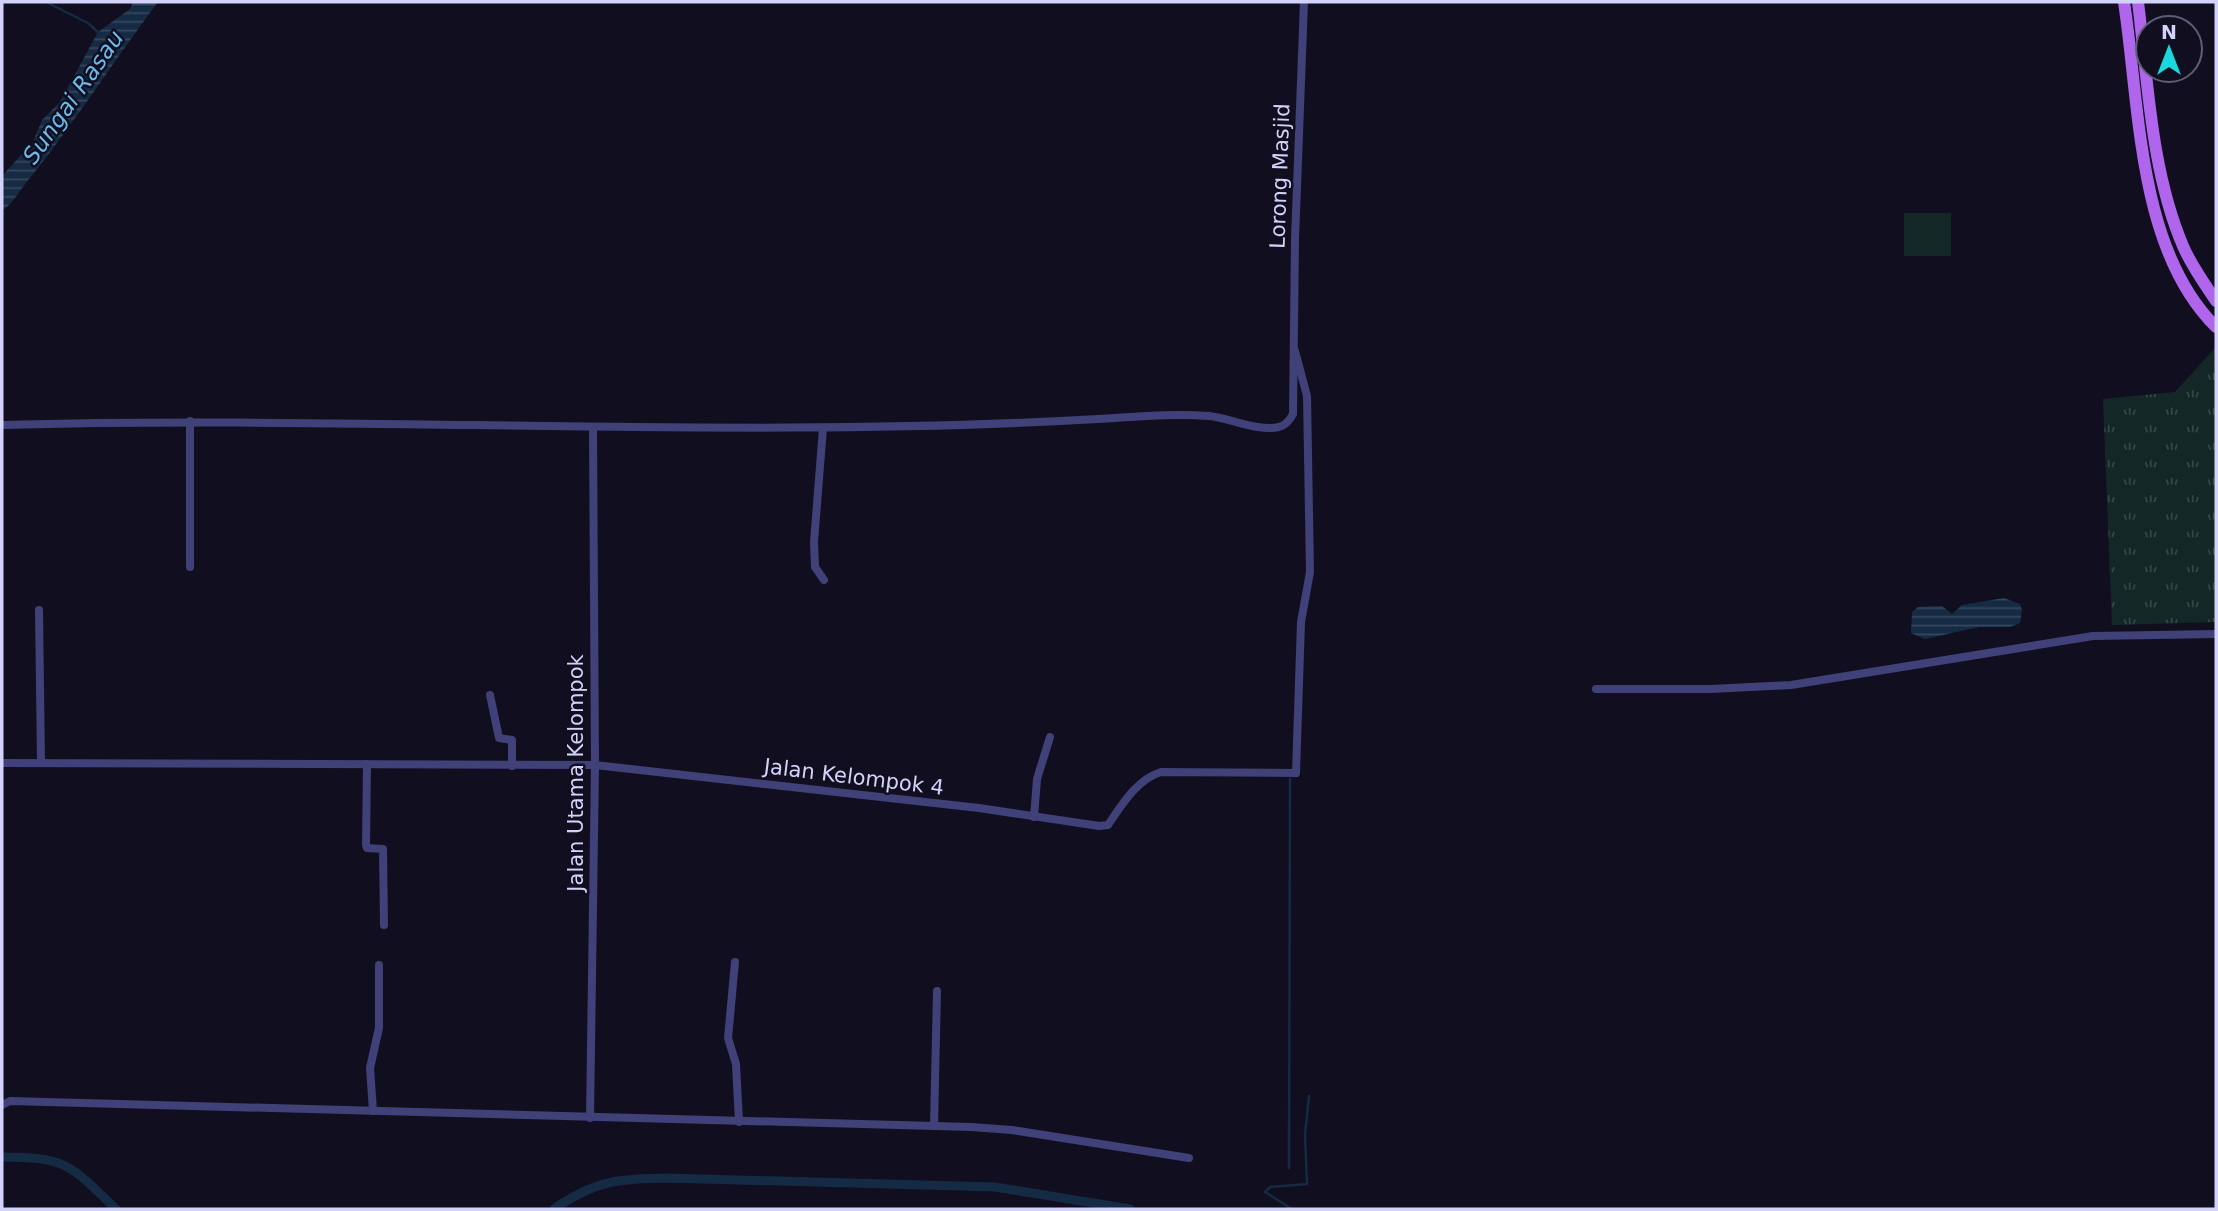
<svg xmlns="http://www.w3.org/2000/svg" width="2218" height="1211" font-family="'DejaVu Sans',sans-serif">
	<style>
		.grass { fill: url(#grass-tufts) }
		.park { fill: #132826 }
		.water { fill: url(#water-rules) }
		.lines { fill: none; stroke-linecap: round; stroke-linejoin: round }
		.stream { stroke: #152a43; stroke-width: 2.5 }
		.canal { stroke: #152a43; stroke-width: 9 }
		.minor { stroke: #3f4178; stroke-width: 8 }
		.primary { stroke: #b065ed; stroke-width: 12 }
		.labels { text-anchor: middle; dominant-baseline: central; stroke-width: 5; stroke-linejoin: round; paint-order: stroke }
		.street-label { font-size: 21px; fill: #d3d2fa; stroke: #110f1f }
		.water-label { font-size: 23px; font-style: italic; fill: #6cbbee; stroke: #110f1f }
	</style>
	<defs>
		<pattern id="grass-tufts" width="24" height="20" patternUnits="userSpaceOnUse" patternTransform="scale(1.75)"><rect width="24" height="20" fill="#132826"/><path d="M3 7l-1-3M5 7V3M7 7l1-3M15 17l-1-3M17 17v-4M19 17l1-3" fill="none" stroke="#344646"/></pattern>
		<pattern id="water-rules" width="6" height="5" patternUnits="userSpaceOnUse" patternTransform="scale(1.75)"><rect width="6" height="5" fill="#152a43"/><path d="M0 2.5h6" fill="none" stroke="#36485f"/></pattern>
	</defs>
	<rect width="100%" height="100%" fill="#110f1f"/>
	<polygon class="grass" points="2216,347 2216,622 2112,625 2103,399 2175,392"/>
	<rect class="park" x="1904" y="213" width="47" height="43"/>
	<g class="water">
		<path d="M133 2H158C114 60 76 121 30 178 21 188 13 204 2 211V176L33 142 42 120 60 102 98 32 130 9Z"/>
		<polygon points="2004,598 2020,604 2022,610 2020,623 2010,627 1979,627 1925,639 1911,633 1912,612 1918,607 1942,606 1952,614 1962,605"/>
	</g>
	<g class="lines">
		<g class="stream">
			<polyline points="46,2 88,23 100,34"/>
			<polyline points="1289,1168 1290,779"/>
			<polyline points="1292,1209 1265,1192 1270,1187 1307,1184 1305,1134 1309,1096"/>
		</g>
		<g class="canal">
			<path d="M2 1157C67 1157 70 1165 116 1209"/>
			<path d="M554 1209C596 1180 618 1179 668 1178L995 1187 1130 1209"/>
		</g>
		<g class="minor">
			<polyline points="190,421 190,567"/>
			<path d="M2 425C367 415 733 440 1098 419 1134 417 1172 413 1209 416 1230 418 1258 432 1279 427 1286 425 1290 420 1293 414L1295 239 1304 2"/>
			<polyline points="823,428 814,542 815,567 824,580"/>
			<polyline points="39,610 41,763"/>
			<polyline points="1596,689 1711,689 1791,685 2093,636 2216,634"/>
			<polyline points="490,695 499,738 512,740 512,766"/>
			<path d="M2 763 595 765 979 808 1099 826 1108 825C1121 806 1137 779 1161 772L1296 773 1301 622 1310 572 1307 396 1295 351"/>
			<polyline points="367,764 366,845 367,848 383,849 384,925"/>
			<polyline points="1034,817 1037,779 1050,737"/>
			<polyline points="735,962 728,1038 736,1064 739,1122"/>
			<polyline points="2,1105 10,1101 971,1127 1012,1130 1189,1158"/>
			<polyline points="373,1111 370,1068 379,1028 379,965"/>
			<polyline points="590,1118 595,765 593,428"/>
			<polyline points="934,1126 937,991"/>
		</g>
		<g class="primary">
			<path d="M2124 2C2140 106 2137 249 2216 327"/>
			<path d="M2138 2C2148 82 2151 171 2183 246 2191 265 2204 283 2216 301"/>
		</g>
	</g>
	<g class="labels">
		<g class="street-label">
			<text transform="translate(1280 176) rotate(-88)">Lorong Masjid</text>
			<text transform="translate(576 773) rotate(-90)">Jalan Utama Kelompok</text>
			<text transform="translate(854 777) rotate(7)">Jalan Kelompok 4</text>
		</g>
		<g class="water-label">
			<text transform="translate(73 97) rotate(-55)">Sungai Rasau</text>
		</g>
	</g>
	<rect width="2218" height="1211" fill="none" stroke="#d3d2fa" stroke-width="7"/>
	<g transform="translate(2169 49)"><circle r="33" fill="#110f1f" stroke="#5f5d77" stroke-width="2"/>
	<path d="M0-5L12 26L0 18L-12 26Z" fill="#1ad9de"/>
	<text y="-10" font-size="19" font-weight="bold" text-anchor="middle" fill="#d3d2fa">N</text>
	</g>
</svg>
